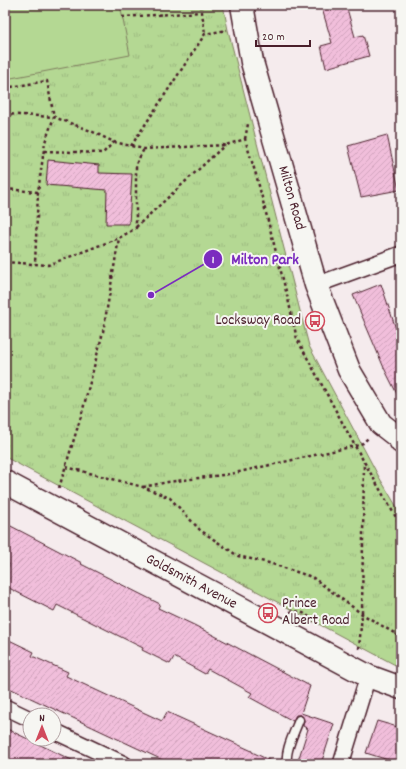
<svg xmlns="http://www.w3.org/2000/svg" width="406" height="769" font-family="Dekko,sans-serif">
	<style>
		.grass { fill: url(#grass-tufts); stroke: #7f7c5f }
		.pitch { fill: #b4d893; stroke: #7f7c5f }
		.building { fill: url(#building-hatch); stroke: #4a1f2b }
		.lines { fill: none; stroke-linecap: round; stroke-linejoin: round }
		.lane-casing { stroke: #4a1f2b; stroke-width: 11 }
		.street-casing { stroke: #4a1f2b; stroke-width: 18 }
		.secondary-casing { stroke: #4a1f2b; stroke-width: 25 }
		.primary-casing { stroke: #4a1f2b; stroke-width: 25 }
		.path { stroke: #4a1f2b; stroke-width: 2.5; stroke-dasharray: 3 3; stroke-linecap: butt }
		.lane { stroke: #f6f6f2; stroke-width: 8 }
		.street { stroke: #f6f6f2; stroke-width: 15 }
		.secondary { stroke: #f6f6f2; stroke-width: 22 }
		.primary { stroke: #f6f6f2; stroke-width: 22 }
		.labels { text-anchor: middle; dominant-baseline: central; stroke-width: 4; stroke-linejoin: round; paint-order: stroke }
		.street-label { font-size: 15px; fill: #4a1f2b; stroke: #f6f6f2 }
		.poi-label { font-size: 15px; fill: #4a1f2b; stroke: #f6f6f2; text-anchor: end }
		.leader { fill: none; stroke: #7b2cbf; stroke-width: 1.5 }
		.callout-dot { fill: #7b2cbf; stroke: #f6f6f2; stroke-width: 1.5 }
		.mark-label { font-size: 12px; text-anchor: middle; font-weight: bold; fill: #fff }
		.callout-label { font-size: 16px; text-anchor: middle; font-weight: bold; fill: #7b2cbf; stroke: #f6f6f2; stroke-width: 4; stroke-linejoin: round; paint-order: stroke }
	</style>
	<defs>
		<pattern id="grass-tufts" width="24" height="20" patternUnits="userSpaceOnUse"><rect width="24" height="20" fill="#b4d893"/><path d="M3 7l-1-3M5 7V3M7 7l1-3M15 17l-1-3M17 17v-4M19 17l1-3" fill="none" stroke="#9cb97f"/></pattern>
		<pattern id="building-hatch" width="6" height="6" patternUnits="userSpaceOnUse"><rect width="6" height="6" fill="#f1bedb"/><path d="M-1 1l2-2M0 6l6-6M5 7l2-2" fill="none" stroke="#d0a3bc"/></pattern>
	</defs>
	<rect width="100%" height="100%" fill="#f5ebed"/>
	<filter id="ink" filterUnits="userSpaceOnUse"><feTurbulence type="fractalNoise" baseFrequency=".025" numOctaves="2"/><feDisplacementMap in="SourceGraphic" scale="8" xChannelSelector="R" yChannelSelector="G"/><feConvolveMatrix kernelMatrix="1 2 1 2 8 2 1 2 1" color-interpolation-filters="sRGB"/></filter>
	<g filter="url(#ink)">
		<polygon class="grass" points="5,5 223,5 228,30 309,346 379,477 401,514 401,668 5,457"/>
		<polygon class="pitch" points="5,5 120,5 130,55 6,79"/>
		<g class="building">
			<polygon points="321,5 346,5 355,37 363,35 369,56 326,68 321,46 332,43"/>
			<polygon points="387,135 399,190 361,197 348,146"/>
			<polygon points="48,160 99,165 99,173 132,174 129,224 106,224 107,190 46,185"/>
			<polygon points="381,284 401,344 401,402 384,368 353,295"/>
			<polygon points="5,523 82,563 81,564 160,604 158,608 194,625 310,686 301,713 334,724 321,764 297,764 308,729 303,726 304,720 301,715 296,715 293,721 249,697 252,693 208,669 205,674 174,657 170,664 142,650 143,648 57,605 54,611 5,586 5,572 9,564 5,560"/>
			<polygon points="5,638 34,652 32,656 68,672 66,676 162,721 167,712 252,751 252,752 277,764 171,764 5,686"/>
			<polygon points="377,721 401,728 401,764 366,753"/>
			<polygon points="5,728 80,764 5,764"/>
		</g>
		<g class="lines">
			<g class="lane-casing">
				<path id="lane" d="M288 764C283 754 295 731 299 720"/>
			</g>
			<g class="street-casing">
				<g id="street">
					<polyline points="316,285 401,254"/>
					<polyline points="5,707 30,719"/>
					<polyline points="54,731 124,764"/>
					<polyline points="341,764 368,676"/>
				</g>
			</g>
			<g class="secondary-casing">
				<polyline id="secondary" points="5,482 368,676 401,688"/>
			</g>
			<g class="primary-casing">
				<polyline id="primary" points="242,5 252,62 316,285 349,370 381,424 399,438 401,442"/>
			</g>
			<g class="path">
				<polyline points="201,5 205,34"/>
				<polyline points="122,17 202,12"/>
				<polyline points="5,88 47,81 54,117 45,142 38,192 35,264"/>
				<polyline points="5,114 54,117 91,131 114,142 144,149 226,145 245,139 257,178 288,299 297,339 355,446 401,526"/>
				<polyline points="245,139 248,124"/>
				<polyline points="131,146 205,34 227,30"/>
				<polyline points="44,151 103,153 114,142"/>
				<polyline points="5,189 38,192"/>
				<polyline points="136,227 225,145"/>
				<polyline points="5,262 48,265 119,238"/>
				<polyline points="66,467 143,487 170,498 200,530 238,556 269,563 312,577 362,614 401,637"/>
				<polyline points="143,487 168,482 230,474 355,446 363,443 368,438"/>
				<polyline points="59,488 82,413 103,332 119,238 136,228 136,164 144,149"/>
				<path d="M290 612C301 610 309 614 313 624"/>
				<polyline points="359,649 362,614 364,462"/>
			</g>
			<use href="#lane" class="lane"/>
			<use href="#street" class="street"/>
			<use href="#secondary" class="secondary"/>
			<use href="#primary" class="primary"/>
		</g>
	</g>
	<defs>
		<g id="bus-ring" transform="scale(1)"><circle r="9.5" fill="#f6f6f2" stroke="#d1495b" stroke-width="1.5"/><path d="M-5-6H5V4H4V6H2V4H-2V6H-4V4H-5ZM-3.5-4V0h7V-4ZM-3.5 1.2v1.5H-2V1.2ZM2 1.2v1.5H3.5V1.2Z" fill="#d1495b"/></g>
	</defs>
	<g fill-rule="evenodd">
		<use href="#bus-ring" x="315" y="321"/>
		<use href="#bus-ring" x="268" y="613"/>
	</g>
	<g class="labels">
		<g class="street-label">
			<text transform="translate(291 198) rotate(74)">Milton Road</text>
			<text transform="translate(191 582) rotate(28)">Goldsmith Avenue</text>
		</g>
		<g class="poi-label">
			<text x="301" y="321">Locksway Road</text>
			<text x="282" y="604" text-anchor="start">Prince<tspan x="282" dy="17">Albert Road</tspan></text>
		</g>
	</g>
	<path class="leader" d="M151 295L213 259"/>
	<g class="callout-dot">
		<circle cx="151" cy="295" r="4"/>
		<circle cx="213" cy="259" r="10"/>
	</g>
	<g class="mark-label">
		<text x="213" y="263">1</text>
	</g>
	<g class="callout-label">
		<text x="265" y="264">Milton Park</text>
	</g>
	<rect width="406" height="769" fill="none" stroke="#f6f6f2" stroke-width="20"/>
	<rect x="10" y="10" width="386" height="749" fill="none" stroke="#4a1f2b" stroke-width="1.5" filter="url(#ink)"/>
	<g transform="translate(42 727)"><circle r="19" fill="#f6f6f2" stroke="#b1a0a2"/>
	<path d="M0-3L7 15L0 10L-7 15Z" fill="#d1495b"/>
	<text y="-6" font-size="11" font-weight="bold" text-anchor="middle" fill="#4a1f2b">N</text>
	</g>
	<path d="M256 40v6h54v-6" fill="none" stroke="#4a1f2b" stroke-width="2"/>
	<text x="262" y="40" font-size="12" fill="#4a1f2b" stroke="#f6f6f2" stroke-width="3" paint-order="stroke">20 m</text>
</svg>
